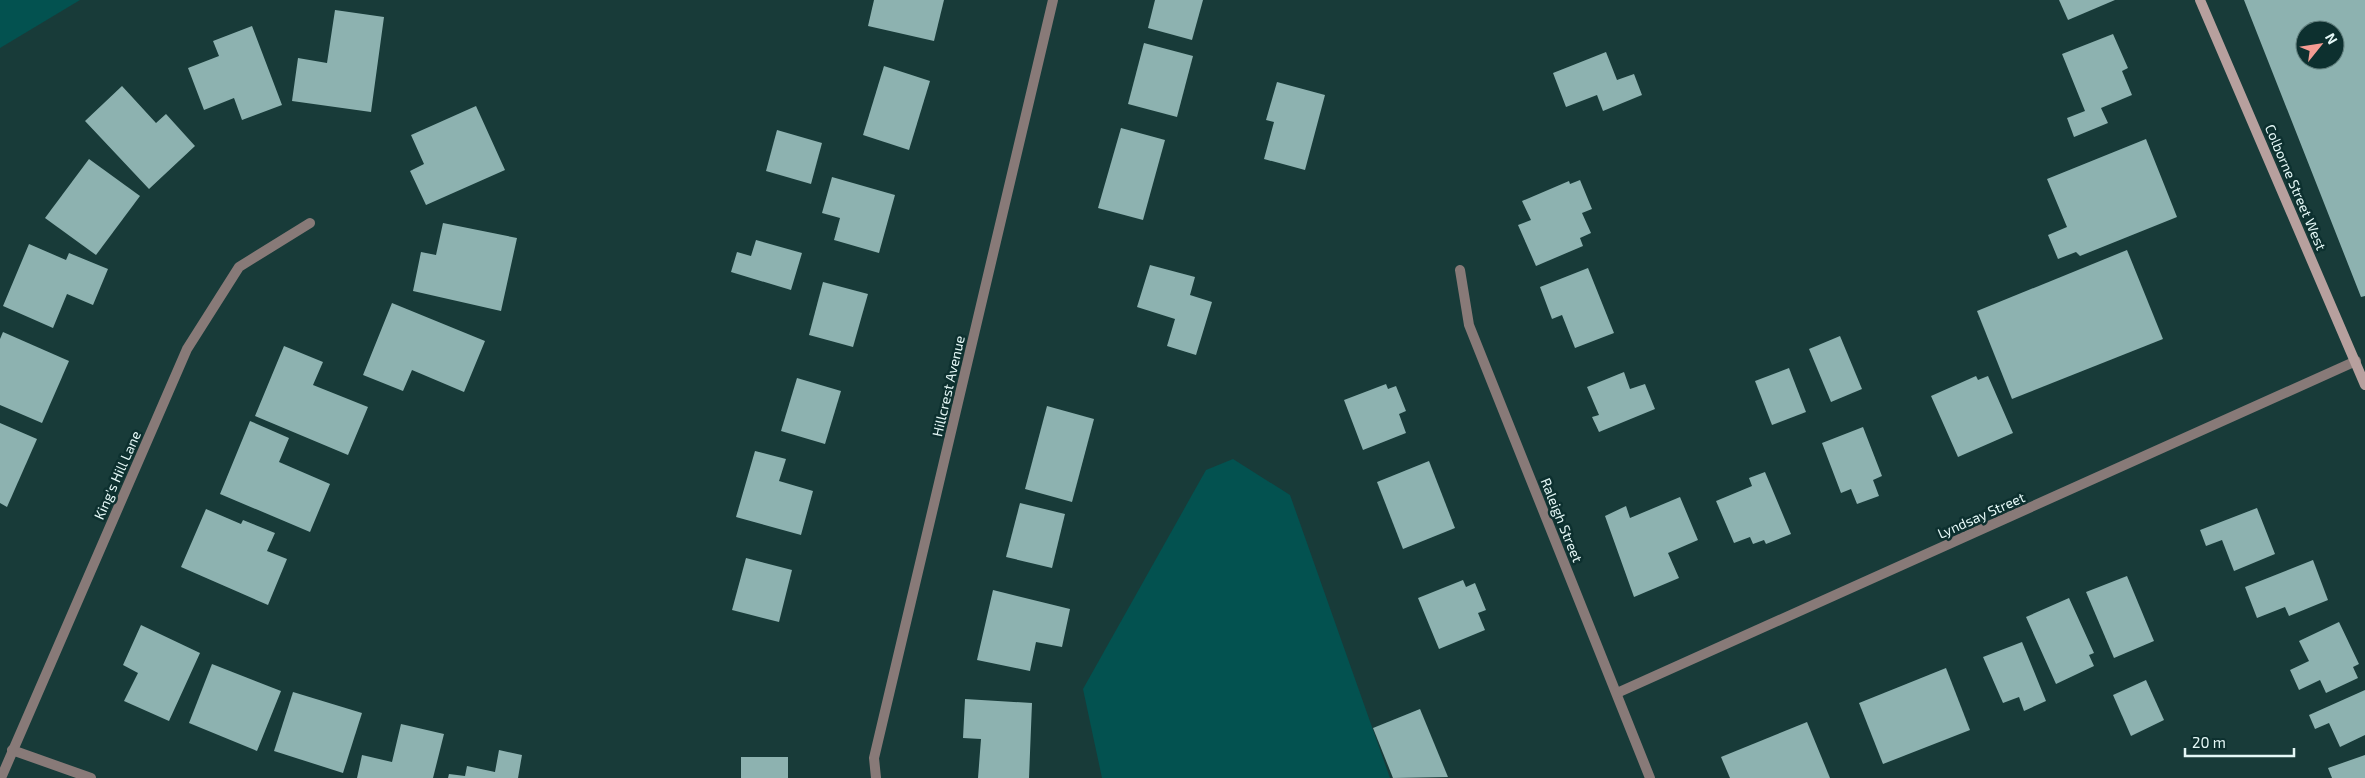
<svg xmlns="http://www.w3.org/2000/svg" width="2365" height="778" font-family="'Exo 2',sans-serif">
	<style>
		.green { fill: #035250 }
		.building { fill: #8db2b0; fill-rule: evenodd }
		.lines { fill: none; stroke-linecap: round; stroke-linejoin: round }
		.minor { stroke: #887a78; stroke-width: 10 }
		.secondary { stroke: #b7a09e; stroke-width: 10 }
		.labels { text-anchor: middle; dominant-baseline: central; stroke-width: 5; stroke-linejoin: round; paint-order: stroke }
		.street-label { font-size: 14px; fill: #e5f8f7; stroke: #0d302f }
	</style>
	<rect width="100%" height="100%" fill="#183b39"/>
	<g class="green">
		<polygon points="0,0 80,0 0,48"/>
		<polygon points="1233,459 1290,495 1390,778 1102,778 1083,689 1206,470"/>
	</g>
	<g class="building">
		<polygon points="874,0 944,0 934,41 868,26"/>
		<polygon points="1155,0 1203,0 1192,40 1148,28"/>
		<polygon points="2059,0 2115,0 2068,20"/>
		<path d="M2244 0H2365V296L2361 297ZM2305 30H2335V60H2305Z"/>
		<polygon points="335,10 384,17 371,112 292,101 298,58 327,63"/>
		<polygon points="252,26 282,105 242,120 234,98 204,110 188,68 219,56 213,41"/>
		<polygon points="2113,34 2128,68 2122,71 2132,95 2101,108 2108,123 2074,137 2067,118 2085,111 2062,54"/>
		<polygon points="1144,43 1193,56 1177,117 1128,104"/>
		<polygon points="1606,52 1617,80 1634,74 1642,95 1603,111 1597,95 1566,107 1553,73"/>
		<polygon points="884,66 930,81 909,150 863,135"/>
		<polygon points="1277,82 1325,95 1305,170 1264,159 1274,122 1266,120"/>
		<polygon points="122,86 156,123 166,114 195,146 149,189 85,121"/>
		<polygon points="476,106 505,170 426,205 410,171 424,164 411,135"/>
		<polygon points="1121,128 1165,140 1143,220 1098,208"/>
		<polygon points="777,130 822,143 811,184 766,171"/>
		<polygon points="2146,139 2177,217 2080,256 2076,252 2058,259 2048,235 2067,227 2047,179"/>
		<polygon points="89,159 140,196 96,255 45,218"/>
		<polygon points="832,177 895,195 879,253 834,240 840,218 822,213"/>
		<polygon points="1580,180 1592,209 1582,213 1591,233 1580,238 1583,246 1536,266 1518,225 1531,220 1522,201 1569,181 1570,184"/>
		<polygon points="443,223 517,238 501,311 413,291 421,252 436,255"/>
		<polygon points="756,240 802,253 791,290 731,272 737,252 751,256"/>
		<polygon points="29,244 66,260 69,253 108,269 93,305 67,294 53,328 3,306"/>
		<polygon points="2127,250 2163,339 2012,399 1977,311"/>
		<polygon points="1150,265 1195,277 1190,295 1212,302 1196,355 1167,346 1175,319 1137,307"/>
		<polygon points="1588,268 1614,333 1575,348 1562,315 1552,319 1540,287"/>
		<polygon points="823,282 868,294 853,347 809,335"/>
		<polygon points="392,303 485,341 464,392 412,370 403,391 363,375"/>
		<polygon points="3,332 69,361 42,423 0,405 0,339"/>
		<polygon points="1840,336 1862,389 1831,402 1809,349"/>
		<polygon points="284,346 323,362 313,385 368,407 348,455 255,416"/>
		<polygon points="1789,368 1806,412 1772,425 1755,381"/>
		<polygon points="1624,372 1630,389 1645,384 1655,409 1599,432 1592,417 1599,415 1587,387"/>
		<polygon points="1976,376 1978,380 1988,376 2013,433 1958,457 1931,396"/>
		<polygon points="797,378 841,391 825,444 781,431"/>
		<polygon points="1386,384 1388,389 1396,386 1406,411 1399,414 1406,433 1363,450 1344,400"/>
		<polygon points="1047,406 1094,419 1072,502 1025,489"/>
		<polygon points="250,421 289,438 279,462 330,484 310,532 220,494"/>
		<polygon points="0,423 37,439 7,507 0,503"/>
		<polygon points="1863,427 1882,476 1873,480 1879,496 1857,504 1851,489 1841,493 1822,443"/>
		<polygon points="755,451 786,459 779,481 813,491 801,535 736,517"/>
		<polygon points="1429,461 1455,528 1403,549 1377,482"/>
		<polygon points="1765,472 1791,534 1766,544 1764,540 1753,544 1750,537 1734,543 1716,501 1752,486 1749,478"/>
		<polygon points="1680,497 1698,540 1668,553 1679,578 1634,597 1605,516 1626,506 1630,518"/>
		<polygon points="1020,503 1065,514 1052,568 1006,557"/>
		<polygon points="2257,508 2275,554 2234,571 2222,540 2206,546 2200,530"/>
		<polygon points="206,509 241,524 243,520 275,533 267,551 287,559 268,605 181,567"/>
		<polygon points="746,558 792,570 779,622 732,610"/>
		<polygon points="2313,560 2328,600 2289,616 2285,607 2257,618 2245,587"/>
		<polygon points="2127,576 2154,641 2114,658 2086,592"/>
		<polygon points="1463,580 1466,587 1475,583 1486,610 1478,613 1485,630 1439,649 1418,598"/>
		<polygon points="993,590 1070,609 1062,647 1036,642 1030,671 977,660"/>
		<polygon points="2069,598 2094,653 2089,655 2094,666 2056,684 2026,617"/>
		<polygon points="2339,622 2359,664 2353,667 2358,678 2326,693 2320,680 2299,690 2290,670 2309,661 2299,641"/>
		<polygon points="141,625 200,653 169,721 124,701 138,673 123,665"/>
		<polygon points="2022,642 2046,701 2024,711 2019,697 2003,703 1983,657"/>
		<polygon points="212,664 281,691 257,751 189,723"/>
		<polygon points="1946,668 1970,730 1883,764 1859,703"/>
		<polygon points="2146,680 2164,720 2131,736 2113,695"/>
		<polygon points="2365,690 2365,735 2340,747 2329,723 2315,729 2309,715"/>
		<polygon points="293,692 362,713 343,773 274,751"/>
		<polygon points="965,699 1032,703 1029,778 978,778 981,739 963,738"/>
		<polygon points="1420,709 1448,777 1393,778 1373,728"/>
		<polygon points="1807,722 1830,778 1730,778 1721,757"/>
		<polygon points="401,724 444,734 433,778 357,778 362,755 392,762"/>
		<polygon points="499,750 522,755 518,778 448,778 449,774 465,776 467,766 495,772"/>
		<polygon points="2365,755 2365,778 2332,778 2328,768"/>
		<rect x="741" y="757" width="47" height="21"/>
	</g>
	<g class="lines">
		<g class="minor">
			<polyline points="1460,270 1469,325 1650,778"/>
			<polyline points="1617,693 2356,361"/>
			<polyline points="12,750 91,778"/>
			<polyline points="1,778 187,349 239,267 310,223"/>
			<polyline points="876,778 874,758 1053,0"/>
		</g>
		<polyline class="secondary" points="2200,0 2365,385"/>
	</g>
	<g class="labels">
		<g class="street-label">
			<text transform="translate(2296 187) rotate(67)">Colborne Street West</text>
			<text transform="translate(948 386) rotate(-77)">Hillcrest Avenue</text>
			<text transform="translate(117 475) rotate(-66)">King's Hill Lane</text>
			<text transform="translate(1981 515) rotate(-24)">Lyndsay Street</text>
			<text transform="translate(1562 520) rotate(68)">Raleigh Street</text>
		</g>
	</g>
	<g transform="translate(2320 45) rotate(60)"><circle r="24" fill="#0d302f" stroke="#63807f"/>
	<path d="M0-4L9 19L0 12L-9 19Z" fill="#f59c93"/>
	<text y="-8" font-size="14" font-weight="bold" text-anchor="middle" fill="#e5f8f7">N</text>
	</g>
	<path d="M2185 748v8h109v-8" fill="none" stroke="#e5f8f7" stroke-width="2.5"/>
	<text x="2192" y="748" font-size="15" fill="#e5f8f7" stroke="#0d302f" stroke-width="4" paint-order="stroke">20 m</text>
</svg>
